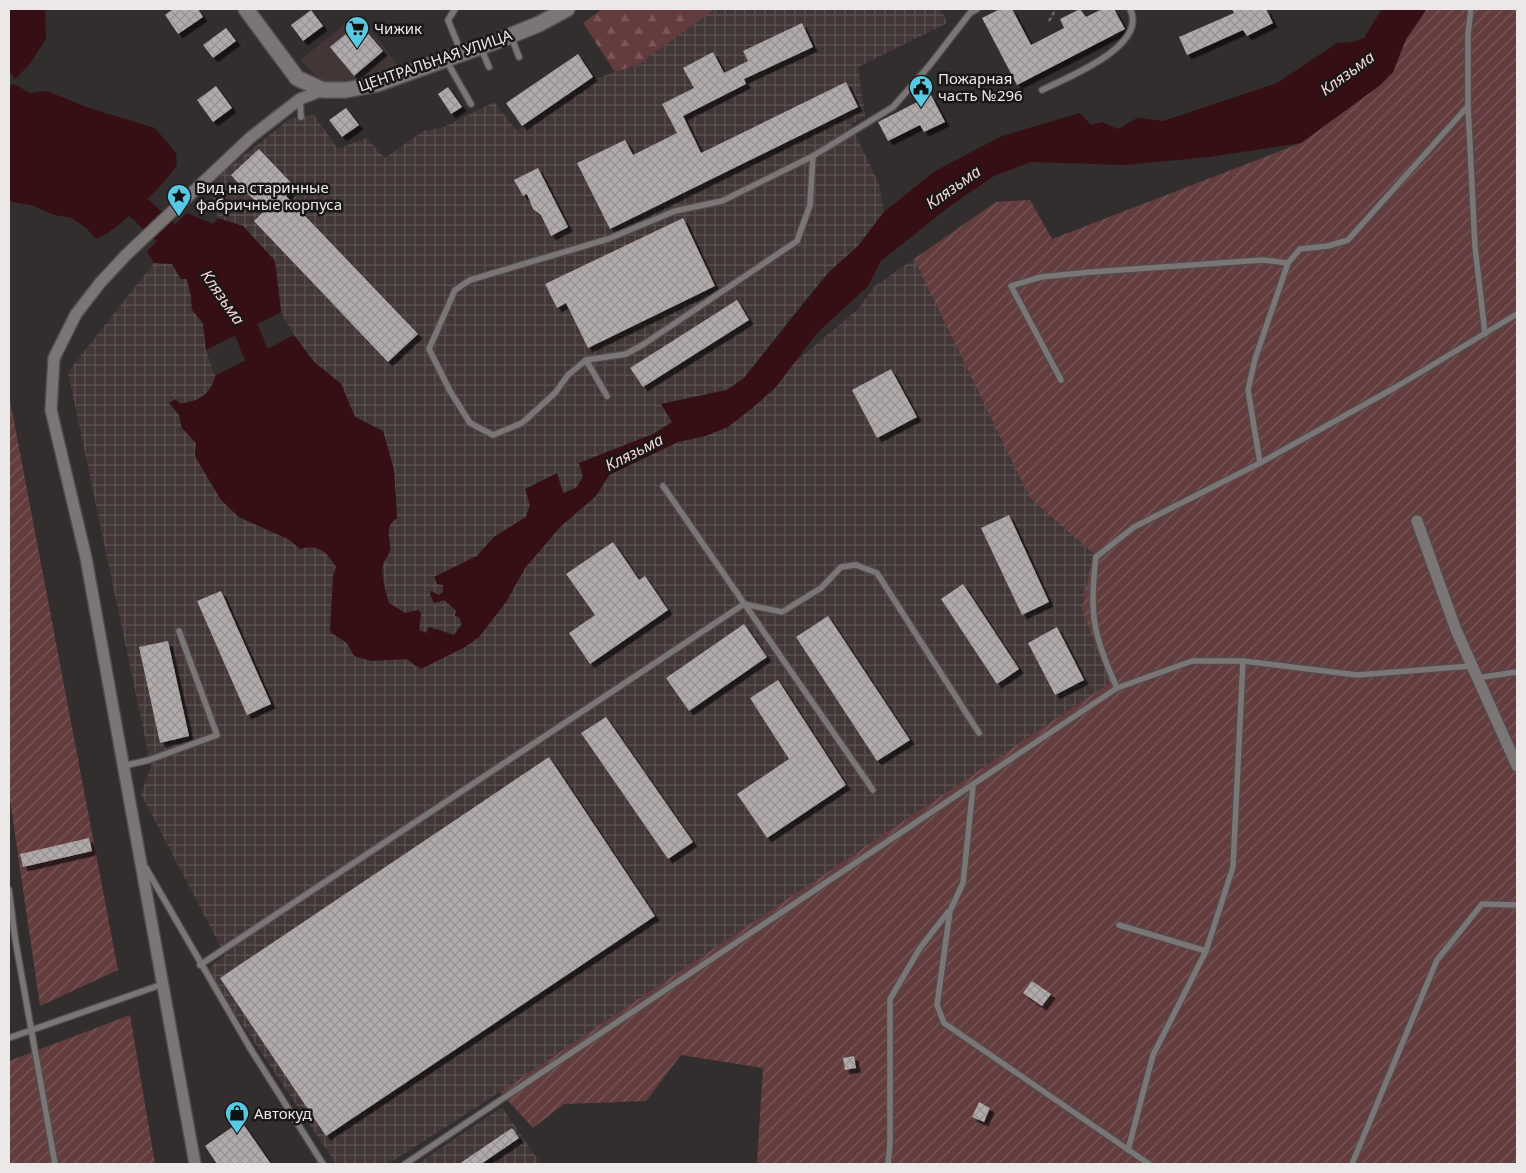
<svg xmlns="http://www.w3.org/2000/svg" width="1526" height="1173" font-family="'Noto Sans',sans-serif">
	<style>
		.built { fill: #423636 }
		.industrial { fill: url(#industrial-grid) }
		.forest { fill: url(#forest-firs) }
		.garden { fill: url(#garden-furrows) }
		.water { fill: #360f14 }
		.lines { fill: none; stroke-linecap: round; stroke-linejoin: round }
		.river { stroke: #360f14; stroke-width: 25 }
		.building { fill: url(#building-cross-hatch); filter: url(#shadow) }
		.lane-casing { stroke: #514d4d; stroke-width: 8 }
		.street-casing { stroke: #514d4d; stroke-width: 14 }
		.secondary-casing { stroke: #514d4d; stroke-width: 18 }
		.path { stroke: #6b6666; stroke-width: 2.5; stroke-dasharray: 4 2.5; stroke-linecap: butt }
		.lane { stroke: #7c7575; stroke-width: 5.5 }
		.street { stroke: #7c7575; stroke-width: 11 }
		.secondary { stroke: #7c7575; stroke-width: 15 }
		.labels { text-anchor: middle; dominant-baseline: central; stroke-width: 5; stroke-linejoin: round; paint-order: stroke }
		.poi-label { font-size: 15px; fill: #ece8e8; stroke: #191717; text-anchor: start }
		.street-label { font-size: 15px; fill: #ece8e8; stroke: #191717 }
		.water-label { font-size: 16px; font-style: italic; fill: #f5d4d5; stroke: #191717 }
	</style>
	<defs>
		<pattern id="industrial-grid" width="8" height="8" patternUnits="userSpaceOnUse" patternTransform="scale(1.25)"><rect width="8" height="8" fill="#423636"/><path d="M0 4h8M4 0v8" fill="none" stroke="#5d5353"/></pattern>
		<pattern id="forest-firs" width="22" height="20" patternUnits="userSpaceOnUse" patternTransform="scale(1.25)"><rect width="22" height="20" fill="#633c3e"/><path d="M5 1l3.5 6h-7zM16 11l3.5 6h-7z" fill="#7a585a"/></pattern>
		<pattern id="garden-furrows" width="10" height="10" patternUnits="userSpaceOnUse" patternTransform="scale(1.25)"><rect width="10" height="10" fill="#633c3e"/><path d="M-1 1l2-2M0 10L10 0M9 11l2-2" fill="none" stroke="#7a585a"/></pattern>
		<pattern id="building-cross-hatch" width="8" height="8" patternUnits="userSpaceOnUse" patternTransform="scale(1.25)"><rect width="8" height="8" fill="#b1aaaa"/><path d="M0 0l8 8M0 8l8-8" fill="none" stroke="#969191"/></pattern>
		<filter id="shadow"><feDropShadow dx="4.5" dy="4.5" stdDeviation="0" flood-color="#0009"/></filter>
	</defs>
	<rect width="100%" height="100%" fill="#332e2e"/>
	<polygon class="built" points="358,14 401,69 349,86 325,84 300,60"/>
	<g class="industrial">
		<polygon points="725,9 941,9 947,23 858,67 865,116 851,125 879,184 884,212 858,246 829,272 801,305 744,378 727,390 662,404 673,422 653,434 579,463 583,477 576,488 563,494 557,474 530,505 526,517 494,537 477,556 434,577 443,585 443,592 439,595 431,591 434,603 444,600 456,611 462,624 454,635 430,627 427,633 419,630 421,614 405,613 389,604 385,589 383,565 390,551 387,530 391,522 397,518 394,470 383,431 355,417 341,384 314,362 294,335 281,312 275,261 243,226 218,218 209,190 223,172 291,118 314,115 338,149 366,138 385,158 423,131 444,127 494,102 517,131 589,81 639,64 712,11"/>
		<polygon points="914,259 1030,497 1093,553 1082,609 1109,683 500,1092 388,1164 336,1164 206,970 225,955 141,794 151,766 68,372 154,263 172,264 181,279 187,279 191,296 192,310 203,323 206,350 215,376 211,390 191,403 179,403 174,410 179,415 182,428 196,443 195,456 221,500 239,517 290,540 300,549 311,546 324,550 330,558 336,567 333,576 330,631 347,643 355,656 407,659 415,666 465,647 495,617 525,568 560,527 596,496 609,475 678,442 705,436 728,427 775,388 795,362 857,310 875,286"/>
		<polygon points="502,1107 541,1164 417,1164"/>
	</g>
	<polygon class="forest" points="602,9 618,10 725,9 712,11 639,64 615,72 583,23"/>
	<g class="garden">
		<polygon points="1427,9 1517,9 1517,1164 757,1164 763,1068 681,1055 646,1101 564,1104 533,1128 500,1092 1109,683 1082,609 1093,553 1030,498 914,259 996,202 1030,200 1052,239 1301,143 1379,86 1393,72 1406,39"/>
		<polygon points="9,395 118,970 40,1006 9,793"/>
		<polygon points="130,1015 155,1164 9,1164 9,1061"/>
	</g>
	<g class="water">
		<polygon points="9,9 45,9 46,39 29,65 15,79 9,71"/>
		<path d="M1382 9H1427L1406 39 1393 72 1379 86 1301 143 1209 157 1126 165 1031 162 994 176 950 206 881 261 868 286 817 333 775 388 751 409 728 427 705 436 678 442 609 475 596 496 560 527 525 568 506 602 479 637 465 647 421 669 407 659 371 661 354 656 347 643 330 632 333 576 336 567C327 552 319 544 300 549L290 540 239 517 221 500 195 456 196 443 182 428 179 415 169 403 176 399 179 403C198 403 211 394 215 376L294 335 314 362 341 384 355 417 383 431 394 470 397 518C383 527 391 537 390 550 389 555 385 559 383 564 380 576 386 592 389 603L405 613 418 610 421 613 419 630 426 633 429 627 454 635 462 624 459 617 455 616 456 610 444 600 434 603 430 594 431 591 439 595 443 592V585L437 584 434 577 477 556 494 537 526 517 530 505 525 489 557 473 563 493 576 488 583 477 579 463 653 434 672 422 661 404 727 390 744 378 829 272 858 246 884 212 935 171 1002 136 1080 113 1091 125 1102 122 1118 129 1137 118 1163 121 1277 83 1337 43 1352 42 1364 38Z"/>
		<path d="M14 84 30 93 47 91 89 108 155 128 176 153 177 165C164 185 118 231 96 239L87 229 72 218 54 215 34 206 9 201V86Z"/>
		<polygon points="187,213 213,224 218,218 243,226 275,261 281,312 206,350 203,323 192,310 191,296 187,279 181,279 172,264 154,263 147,251"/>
	</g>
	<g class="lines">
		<g class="river">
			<polyline points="110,187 138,207 191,256"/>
			<polyline points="228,300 242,320 269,385"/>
		</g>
	</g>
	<g class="building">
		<polygon points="173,9 198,9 203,17 178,34 165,15"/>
		<polygon points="1000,9 1012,9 1031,45 1064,28 1060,19 1080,9 1086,17 1102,9 1114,9 1125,29 1017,85 982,18"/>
		<polygon points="1232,9 1266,9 1273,23 1247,36 1243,30 1187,55 1179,37 1234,13"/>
		<polygon points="311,10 323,26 303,41 291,25"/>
		<polygon points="359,23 383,51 354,76 330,47"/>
		<polygon points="802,23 813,47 744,79 746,84 683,116 701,153 846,82 858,107 610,229 577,163 625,140 633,155 677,133 662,104 694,88 683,68 713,52 724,73 748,61 743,51"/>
		<polygon points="226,28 236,41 213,58 203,45"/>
		<polygon points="578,54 593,77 522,126 506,103"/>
		<polygon points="216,86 232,108 213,122 197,100"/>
		<polygon points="448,87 462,107 451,114 438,94"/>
		<polygon points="931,95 945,122 924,132 920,125 888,141 878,122"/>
		<polygon points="346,108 359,125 342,137 329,120"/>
		<polygon points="259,149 295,187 286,196 418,334 388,362 254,221 264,211 231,175"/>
		<polygon points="538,168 568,227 551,236 541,215 533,209 527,194 523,196 514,180"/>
		<polygon points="683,218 715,286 588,348 566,303 557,308 545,284"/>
		<polygon points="737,300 749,320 643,387 630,368"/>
		<polygon points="891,369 917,417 877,438 852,390"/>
		<polygon points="1009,515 1049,602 1022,615 981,528"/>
		<polygon points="613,542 639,580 645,576 668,610 590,664 569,633 595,615 566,574"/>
		<polygon points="963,584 1019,669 997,684 941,599"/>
		<polygon points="221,591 271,704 247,715 197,601"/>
		<polygon points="828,616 910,740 877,761 796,637"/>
		<polygon points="744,624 767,657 689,711 666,678"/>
		<polygon points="1057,627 1084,680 1055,695 1028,643"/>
		<polygon points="168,641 189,736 160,743 139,647"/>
		<polygon points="778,680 846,785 767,838 737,794 789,759 750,698"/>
		<polygon points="606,717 693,842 668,859 581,733"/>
		<polygon points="549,757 655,916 326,1136 220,978"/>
		<polygon points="89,838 92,851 23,867 20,854"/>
		<polygon points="1032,981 1051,994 1042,1006 1023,993"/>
		<polygon points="854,1056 856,1068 845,1070 843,1058"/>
		<polygon points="979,1102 990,1108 984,1122 972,1117"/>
		<polygon points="241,1121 271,1164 217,1164 205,1146"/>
		<polygon points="512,1128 519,1138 481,1164 459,1164"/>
	</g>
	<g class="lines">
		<g class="lane-casing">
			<g id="lane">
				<polyline points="455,9 448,20 461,52"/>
				<polyline points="511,36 519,57"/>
				<polyline points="481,48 489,67"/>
				<polyline points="446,60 471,104"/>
				<path d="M1042 90C1066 78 1149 46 1130 9"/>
				<polyline points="300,99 301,117"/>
				<polyline points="1468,106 1475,247 1485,334"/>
				<polyline points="813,156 810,205 797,241 644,344 626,354 586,360 568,375 555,393 522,423 493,435 470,423 450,391 429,349 455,290 470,280 608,239 675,211 722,201 813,156 893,107 929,66 970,13 977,9"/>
				<polyline points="586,360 607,396"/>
				<polyline points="1061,380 1011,286 1041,277 1091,272 1263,260 1288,263"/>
				<polyline points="1260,463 1396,387 1517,314"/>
				<polyline points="663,486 873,790"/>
				<polyline points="1476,678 1517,672"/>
				<path d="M1117 688C1093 635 1089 614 1096 557L1134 527 1260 463 1248 390 1255 359 1288 263 1300 249 1328 246 1348 240 1468 106V34L1471 9"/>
				<polyline points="123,766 149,760 217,735 179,631"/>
				<polyline points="973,787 963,883 950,911 937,1005 944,1023 1149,1164"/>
				<polyline points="146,868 250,1048 323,1164"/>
				<polyline points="9,890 15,938 55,1164"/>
				<polyline points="1119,925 1206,951"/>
				<polyline points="200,965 744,604 782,612 821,588 841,567 856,565 877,573 979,733"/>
				<polyline points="9,1038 163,984"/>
				<polyline points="1128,1150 1153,1055 1206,951 1233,867 1243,661"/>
				<polyline points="405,1164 1117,688 1192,661 1243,661 1357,675 1471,666"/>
				<polyline points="888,1164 890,1144 890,999 920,948 948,912"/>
				<polyline points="1352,1164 1437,960 1482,904 1517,905"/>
			</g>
		</g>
		<g class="street-casing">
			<g id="street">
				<polyline points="1417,521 1456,630 1517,766"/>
				<polyline points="195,1164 86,558 51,410 54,358 76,314 100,283 126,255 251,137 300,99 323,90"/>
			</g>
		</g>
		<g class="secondary-casing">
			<polyline id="secondary" points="246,9 297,78 323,90 346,90 377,84 497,41 539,24 567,9"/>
		</g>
		<polyline class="path" points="1049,21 1056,9"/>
		<use href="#lane" class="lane"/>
		<use href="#street" class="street"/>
		<use href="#secondary" class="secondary"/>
	</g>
	<defs>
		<g id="supermarket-pin" transform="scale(1.25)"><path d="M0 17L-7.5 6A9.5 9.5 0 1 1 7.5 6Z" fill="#58c9e3" stroke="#191717"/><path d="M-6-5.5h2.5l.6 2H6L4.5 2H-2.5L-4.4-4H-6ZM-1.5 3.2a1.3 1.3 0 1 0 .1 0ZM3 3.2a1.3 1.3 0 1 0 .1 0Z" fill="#111"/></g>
		<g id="civic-pin" transform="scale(1.25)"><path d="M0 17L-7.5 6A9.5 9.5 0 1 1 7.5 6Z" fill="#58c9e3" stroke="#191717"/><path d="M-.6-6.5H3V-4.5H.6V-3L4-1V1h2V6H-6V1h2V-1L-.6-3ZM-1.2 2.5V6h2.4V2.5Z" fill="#111"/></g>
		<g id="sight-pin" transform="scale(1.25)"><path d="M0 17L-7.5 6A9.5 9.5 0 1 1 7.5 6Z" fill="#58c9e3" stroke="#191717"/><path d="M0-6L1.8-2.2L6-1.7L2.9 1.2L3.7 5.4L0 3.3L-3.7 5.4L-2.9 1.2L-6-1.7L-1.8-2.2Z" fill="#111"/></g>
		<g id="shop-pin" transform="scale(1.25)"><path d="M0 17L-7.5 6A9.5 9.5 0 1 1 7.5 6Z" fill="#58c9e3" stroke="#191717"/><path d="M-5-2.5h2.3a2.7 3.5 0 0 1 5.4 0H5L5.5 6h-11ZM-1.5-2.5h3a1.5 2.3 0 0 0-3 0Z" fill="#111"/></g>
	</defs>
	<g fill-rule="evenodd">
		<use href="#supermarket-pin" x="357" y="28"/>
		<use href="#civic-pin" x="921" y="87"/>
		<use href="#sight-pin" x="179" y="196"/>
		<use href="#shop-pin" x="237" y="1113"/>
	</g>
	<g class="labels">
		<g class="poi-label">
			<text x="374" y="28">Чижик</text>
			<text x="938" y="78">Пожарная<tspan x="938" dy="17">часть №296</tspan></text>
			<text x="196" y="187">Вид на старинные<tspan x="196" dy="17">фабричные корпуса</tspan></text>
			<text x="254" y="1113">Автокуд</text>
		</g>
		<g class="street-label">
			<text transform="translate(435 60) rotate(-19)">ЦЕНТРАЛЬНАЯ УЛИЦА</text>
		</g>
		<g class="water-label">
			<text transform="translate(1347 73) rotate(-36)">Клязьма</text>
			<text transform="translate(953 187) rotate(-35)">Клязьма</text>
			<text transform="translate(223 297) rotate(55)">Клязьма</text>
			<text transform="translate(634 452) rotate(-27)">Клязьма</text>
		</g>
	</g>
	<rect width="1526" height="1173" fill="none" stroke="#ece8e8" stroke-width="20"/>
</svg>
